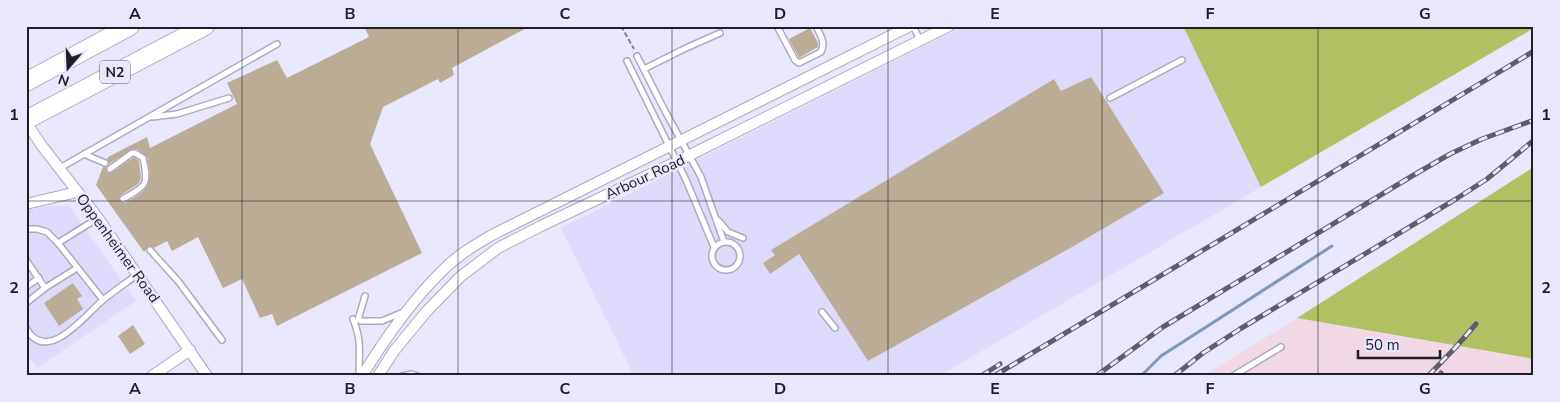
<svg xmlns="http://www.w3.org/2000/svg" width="1560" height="402" font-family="'Nunito Sans',sans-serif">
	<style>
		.built { fill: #dedafb }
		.industrial { fill: #f0d8e4 }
		.forest { fill: #b0c063 }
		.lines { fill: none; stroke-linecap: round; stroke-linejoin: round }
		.stream { stroke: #8198ba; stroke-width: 3 }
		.building { fill: #bbac96 }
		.lane-casing { stroke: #aca9c1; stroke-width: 8 }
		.street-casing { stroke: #aca9c1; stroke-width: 12 }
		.highway-casing { stroke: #aca9c1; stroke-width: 20 }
		.path { stroke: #807e8d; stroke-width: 2; stroke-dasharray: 5 2.5; stroke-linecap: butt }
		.lane { stroke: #fff; stroke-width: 5 }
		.street { stroke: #fff; stroke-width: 10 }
		.highway { stroke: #fff; stroke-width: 18 }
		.rail-casing { stroke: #5f5d6a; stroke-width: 5 }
		.rail { stroke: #e9e7fc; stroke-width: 3; stroke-dasharray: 9; stroke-linecap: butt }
		.grid { fill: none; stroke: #1f1d26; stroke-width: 1; stroke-opacity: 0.55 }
		.labels { text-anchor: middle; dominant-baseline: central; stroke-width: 4.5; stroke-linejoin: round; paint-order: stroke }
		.shield { fill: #e9e7fc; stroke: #5c5a66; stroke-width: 1 }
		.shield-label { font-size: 14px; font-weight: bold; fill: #1f1d26 }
		.street-label { font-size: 15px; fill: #1f1d26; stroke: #e9e7fc }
		.neatline { fill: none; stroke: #1f1d26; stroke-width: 2 }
		.grid-label { font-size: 16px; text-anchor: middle; font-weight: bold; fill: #1f1d26 }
	</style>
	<rect width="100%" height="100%" fill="#e9e7fc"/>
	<g class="built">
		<polygon points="964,26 1183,26 1261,187 939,376 634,376 561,228"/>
		<polygon points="51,206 69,206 136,301 37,368 26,353 26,210"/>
	</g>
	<polygon class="industrial" points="1297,318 1534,359 1534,376 1203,376"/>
	<g class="forest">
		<polygon points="1183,26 1534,26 1534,28 1261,187"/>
		<polygon points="1534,167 1534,359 1297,318"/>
	</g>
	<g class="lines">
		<polyline class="stream" points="1141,376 1161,356 1332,246"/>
	</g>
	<g class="building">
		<polygon points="364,26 530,26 452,68 454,75 440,83 438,79 383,107 370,144 422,253 277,326 272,314 260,318 242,279 223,288 198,237 172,251 167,241 154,248 149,246 144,252 96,185 103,167 106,167 107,172 111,173 134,157 139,161 141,178 138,184 120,196 120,202 125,203 140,194 148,185 150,174 147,157 137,149 132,149 109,164 107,159 108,157 147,137 150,148 237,104 227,83 277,60 287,78 369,37"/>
		<polygon points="810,28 818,43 818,47 799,58 789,39"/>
		<polygon points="1091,77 1164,193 1072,247 868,361 799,254 770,274 763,263 775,255 771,250 1054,79 1061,91"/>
		<polygon points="73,283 82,296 77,299 83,309 59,326 44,303"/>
		<polygon points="133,325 145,344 130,354 118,336"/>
	</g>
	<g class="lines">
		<g class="lane-casing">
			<g id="lane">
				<path d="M777 26 795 60 799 63 821 52C826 42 820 35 816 26"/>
				<polyline points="913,26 920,40"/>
				<polyline points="637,56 665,111 701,177 724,242"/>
				<polyline points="627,61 686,180 714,247"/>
				<polyline points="644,69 686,48 720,33"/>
				<polyline points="1110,98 1182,60"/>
				<polyline points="152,117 177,114 229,98"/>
				<polyline points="84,154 105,163"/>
				<polyline points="60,168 277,44"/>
				<path d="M110 169 132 153H135L143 158C149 185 147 185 123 199"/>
				<polyline points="719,221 728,232 743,238"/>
				<polyline points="26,229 37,229 47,232 58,243 103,300"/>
				<circle cx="726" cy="256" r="14"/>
				<polyline points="58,243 98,218"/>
				<polyline points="150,250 178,281 222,340"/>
				<polyline points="26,260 45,288"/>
				<polyline points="26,287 39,278"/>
				<polyline points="26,303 45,288 77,268"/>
				<polyline points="822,312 835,328"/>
				<path d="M353 319C362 341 359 352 359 376"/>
				<polyline points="358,320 365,296"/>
				<polyline points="361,321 382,321 401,313"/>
				<path d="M26 328C47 366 85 315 103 300 114 291 126 283 138 274"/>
				<polyline points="402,376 411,374 418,376"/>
				<polyline points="1233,376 1281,347"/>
			</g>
		</g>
		<g class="street-casing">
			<g id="street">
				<polyline points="26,122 42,146 98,218 207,376"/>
				<polyline points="26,204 77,192"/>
				<polyline points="152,376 190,350"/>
				<path d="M362 376C386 337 411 301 444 269 458 255 475 245 492 235L910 26"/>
				<polyline points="378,376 394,351 426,312 460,277 498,248 541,226 676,162 949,26"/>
			</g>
		</g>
		<g class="highway-casing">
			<g id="highway">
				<polyline points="26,82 130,26"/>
				<polyline points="26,120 205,26"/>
			</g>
		</g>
		<polyline class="path" points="621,26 634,49"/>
		<use href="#lane" class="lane"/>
		<use href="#street" class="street"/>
		<use href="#highway" class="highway"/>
		<g class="rail-casing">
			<g id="rail">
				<polyline points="981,376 1000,364"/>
				<polyline points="994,376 1534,51"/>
				<polyline points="1096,376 1163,327 1412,176 1450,154 1482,139 1534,120"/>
				<polyline points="1174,376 1203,353 1240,329 1456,199 1487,179 1534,140"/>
				<polyline points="1428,376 1455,348 1476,324"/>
				<polyline points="1439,376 1441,373"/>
			</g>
		</g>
		<use href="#rail" class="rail"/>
	</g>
	<path class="grid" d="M242 26V376M458 26V376M672 26V376M888 26V376M1102 26V376M1318 26V376M26 201H1534"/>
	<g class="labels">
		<rect class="shield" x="100" y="60.5" width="30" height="23" rx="4"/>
		<g class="shield-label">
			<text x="115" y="72">N2</text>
		</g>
		<g class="street-label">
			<text transform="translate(645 177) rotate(-25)">Arbour Road</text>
			<text transform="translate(118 248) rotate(54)">Oppenheimer Road</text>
		</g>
	</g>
	<rect width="1560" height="402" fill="none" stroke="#e9e7fc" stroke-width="55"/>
	<g transform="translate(68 68) rotate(199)" stroke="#e9e7fc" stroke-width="4" paint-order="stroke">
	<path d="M0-4L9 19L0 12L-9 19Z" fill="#1f1d26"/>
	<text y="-8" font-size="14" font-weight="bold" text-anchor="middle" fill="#1f1d26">N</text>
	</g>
	<path d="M1358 350v8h82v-8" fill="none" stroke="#1f1d26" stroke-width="2.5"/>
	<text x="1365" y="350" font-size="15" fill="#1f1d26" stroke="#e9e7fc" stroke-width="4" paint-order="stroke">50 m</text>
	<rect x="28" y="28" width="1504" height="346" class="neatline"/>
	<g class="grid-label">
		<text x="135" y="19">A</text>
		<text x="350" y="19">B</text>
		<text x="565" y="19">C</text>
		<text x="780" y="19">D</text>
		<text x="995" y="19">E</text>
		<text x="1210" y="19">F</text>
		<text x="1425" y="19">G</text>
		<text x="14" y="120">1</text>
		<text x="1546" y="120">1</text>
		<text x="14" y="293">2</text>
		<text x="1546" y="293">2</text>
		<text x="135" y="394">A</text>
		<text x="350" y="394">B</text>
		<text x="565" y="394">C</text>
		<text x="780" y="394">D</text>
		<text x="995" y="394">E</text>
		<text x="1210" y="394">F</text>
		<text x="1425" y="394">G</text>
	</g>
</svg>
